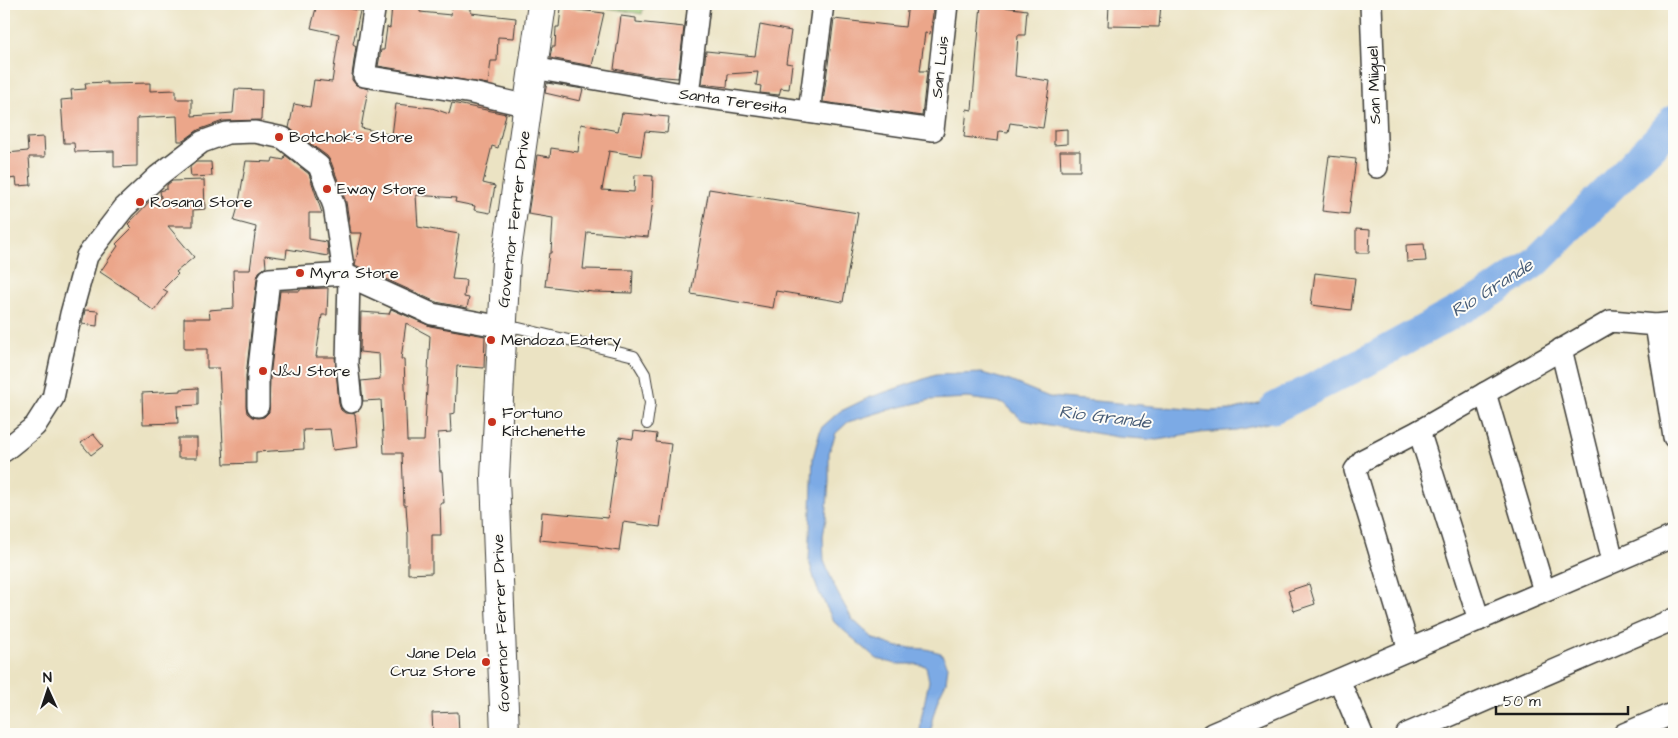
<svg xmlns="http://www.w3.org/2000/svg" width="1678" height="738" font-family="'Architects Daughter',sans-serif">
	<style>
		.green { fill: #9fc874; stroke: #5e7248 }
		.water { fill: #7baae5; stroke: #4c6380 }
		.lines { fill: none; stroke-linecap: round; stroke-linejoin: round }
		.river { stroke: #7baae5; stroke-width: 31 }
		.building { fill: #eba68a; fill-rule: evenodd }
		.lane-casing { stroke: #3b3a35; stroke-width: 12 }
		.street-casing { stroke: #3b3a35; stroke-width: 24 }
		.secondary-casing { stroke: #3b3a35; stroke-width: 30 }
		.lane { stroke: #fff; stroke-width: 10 }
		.street { stroke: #fff; stroke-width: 21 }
		.secondary { stroke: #fff; stroke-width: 28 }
		.poi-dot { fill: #c8321e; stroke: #fdfcf7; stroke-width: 2 }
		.labels { text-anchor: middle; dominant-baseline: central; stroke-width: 4; stroke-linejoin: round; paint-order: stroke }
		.street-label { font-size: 16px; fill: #1c1c1c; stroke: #fdfcf7 }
		.poi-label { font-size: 16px; fill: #1c1c1c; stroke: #fdfcf7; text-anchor: start }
		.water-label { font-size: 18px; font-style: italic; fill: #475c76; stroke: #fdfcf7 }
	</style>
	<rect width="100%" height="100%" fill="#fdfcf7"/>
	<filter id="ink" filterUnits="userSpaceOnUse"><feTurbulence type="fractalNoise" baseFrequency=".02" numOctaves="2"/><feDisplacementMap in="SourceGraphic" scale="10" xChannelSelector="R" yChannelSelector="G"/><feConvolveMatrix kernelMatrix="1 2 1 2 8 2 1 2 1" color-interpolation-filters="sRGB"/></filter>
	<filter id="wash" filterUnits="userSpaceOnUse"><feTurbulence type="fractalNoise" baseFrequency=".0096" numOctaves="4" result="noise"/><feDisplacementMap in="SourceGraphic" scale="20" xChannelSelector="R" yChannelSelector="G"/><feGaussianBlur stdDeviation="1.12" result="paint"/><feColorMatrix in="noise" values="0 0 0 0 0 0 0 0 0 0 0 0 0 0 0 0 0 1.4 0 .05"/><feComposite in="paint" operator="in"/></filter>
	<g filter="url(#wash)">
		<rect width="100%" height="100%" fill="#ebe3c3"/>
		<polygon class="green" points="586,4 644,4 642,14"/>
		<polygon class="water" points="982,373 1010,381 1049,397 1211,411 1231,410 1270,400 1308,378 1316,401 1268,423 1236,430 1200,433 1157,440 1117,437 1022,420 1004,403 968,398 930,400 884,411 848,422 836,433 829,453 829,482 826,519 823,536 824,561 837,592 852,619 874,639 898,647 926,649 941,653 948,666 946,682 939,696 932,720 932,734 920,734 921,719 929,681 926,666 915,664 896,664 877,659 834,622 817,588 809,561 813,457 821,428 839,412 868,398 936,375"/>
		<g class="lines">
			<polyline class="river" points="1274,408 1365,362 1492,292 1537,261 1656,141 1674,120"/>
		</g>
		<g id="blocks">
			<g class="building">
				<polygon points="317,4 329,4 360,11 353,44 356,46 352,75 352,80 356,85 368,89 361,128 392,135 396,104 432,108 449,114 452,103 506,114 498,148 492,146 483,183 495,186 490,213 474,210 475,206 455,202 456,198 416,195 418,227 459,234 452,279 466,280 464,297 469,298 467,308 436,302 355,265 362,233 351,233 346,202 331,162 327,156 289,128 294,104 310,107 314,80 332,82 339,34 311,28"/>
				<polygon points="406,4 420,4 420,12 451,15 452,6 471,8 471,13 516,18 514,38 498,37 497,61 491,61 488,84 378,66 381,50 384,50 387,27 390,28 392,5 405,6"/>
				<polygon points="908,4 934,7 930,34 925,33 920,71 927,71 922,116 823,102 834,19 905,27"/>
				<polygon points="981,4 1027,10 1025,35 1018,35 1015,76 1050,81 1043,128 1010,123 1008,132 999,131 998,141 964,137 967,109 972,110"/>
				<polygon points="1109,4 1161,4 1159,27 1108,26"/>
				<polygon points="561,8 604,13 592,66 550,58 552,47 555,47 556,27 559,27"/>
				<polygon points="621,16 636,18 636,22 684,27 678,78 652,76 614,69"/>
				<polygon points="760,25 791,31 786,63 792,64 789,89 781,88 779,95 760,93 761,86 756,85 758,72 728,74 727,87 702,84 706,51 755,56"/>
				<polygon points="107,82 107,84 150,83 150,91 176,90 176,99 192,99 192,116 233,113 235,89 262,90 261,120 223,121 198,130 183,141 178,141 177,116 137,118 137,166 114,167 114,151 75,152 74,143 64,143 61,100 72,99 71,90 86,89 85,83"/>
				<polygon points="547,83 583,89 580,101 545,93"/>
				<polygon points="622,113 669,117 667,133 645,131 641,156 609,151 602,190 634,192 635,175 653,176 652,200 653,200 648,237 587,232 583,269 633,270 632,293 593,292 545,286 549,253 551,253 553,218 528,214 537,155 550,157 551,148 578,152 581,124 618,131"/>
				<polygon points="1067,129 1067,144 1054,145 1054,130"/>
				<polygon points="44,137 45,157 29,157 31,185 17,186 16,178 9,179 7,153 28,151 27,138"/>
				<polygon points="1060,151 1080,151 1080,171 1061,171"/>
				<polygon points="285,155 309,174 322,213 309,213 309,239 327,242 328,253 328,256 287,249 286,258 265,255 266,267 259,272 257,278 246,376 246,406 247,413 252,417 258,418 264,417 269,412 270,378 280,291 300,291 300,289 328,288 327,315 322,315 316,357 335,357 339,404 341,410 345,413 355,414 358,447 333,450 330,429 303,430 304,449 256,452 256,463 224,464 219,368 207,368 207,349 184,349 184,318 210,318 209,310 234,308 233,270 250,270 256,227 234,221 238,207 246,161 272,162 273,158 284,160"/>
				<polygon points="1329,156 1356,159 1349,214 1322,211"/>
				<polygon points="196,162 211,162 212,176 191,177 190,167"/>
				<polygon points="204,180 205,209 193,210 193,226 168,226 194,257 176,272 178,274 163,289 168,292 154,311 137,298 138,297 100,272 118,246 116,244 132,228 128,224 153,198 161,198 160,191 167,189 167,185 172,181"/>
				<polygon points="709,189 858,213 843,302 776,291 773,308 691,294"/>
				<polygon points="1356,229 1370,230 1369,253 1356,253"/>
				<polygon points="1424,244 1426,261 1407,262 1406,245"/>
				<polygon points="1315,273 1355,278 1351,310 1311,305"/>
				<path d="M391 309 430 326 485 336 484 368 457 366 455 413 450 414 451 432 438 433 440 471H442L444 503H440L441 535H432V573L408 574V536L406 505H404L402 453H384L381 400 363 401 361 381 380 379 379 354 360 352 361 312 389 314ZM406 323 430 336 424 441H407L404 359H401Z"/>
				<polygon points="85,310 98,311 97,326 82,324"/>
				<polygon points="198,388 198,405 177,406 178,423 143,424 142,393 181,391 181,389"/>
				<polygon points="634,431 657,434 656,442 671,444 660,527 623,522 619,551 598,548 598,546 540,540 542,512 608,518 619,437 633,439"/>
				<polygon points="93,434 103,446 91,455 81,443"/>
				<rect x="178" y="438" width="19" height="20"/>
				<polygon points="1309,584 1315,604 1294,611 1288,591"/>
				<polygon points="458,712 459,734 433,734 432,713"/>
			</g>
		</g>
	</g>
	<g filter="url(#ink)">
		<use href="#blocks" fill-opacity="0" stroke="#3b3a35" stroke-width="1"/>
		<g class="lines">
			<g class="lane-casing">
				<polyline id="lane" points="504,327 519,328 634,356 645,374 650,403 647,424"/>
			</g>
			<g class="street-casing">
				<g id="street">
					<polyline points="375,4 364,76 472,93 528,106"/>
					<polyline points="1371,4 1377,167"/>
					<polyline points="533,68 688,95 933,130 947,4"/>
					<polyline points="688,95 699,4"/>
					<polyline points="809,112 823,4"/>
					<polyline points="349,277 347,363 351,402"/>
					<polyline points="1656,325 1674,437"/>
					<polyline points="1561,349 1613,561"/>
					<polyline points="1485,393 1544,591"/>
					<polyline points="258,406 258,377 269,279 344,274"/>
					<polyline points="1419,431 1479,620"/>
					<polyline points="4,451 35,426 53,398 71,314 87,256 124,208 158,176 202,142 227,133 255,132 283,138 319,166 334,206 344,274 432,314 503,327"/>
					<polyline points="1409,650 1355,470 1363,460 1419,431 1611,321 1656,325 1674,323"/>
					<polyline points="1339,680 1362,734"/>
					<polyline points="1212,734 1674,536"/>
					<polyline points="1407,734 1674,619"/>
					<polyline points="1624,734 1674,713"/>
				</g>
			</g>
			<g class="secondary-casing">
				<polyline id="secondary" points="505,734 495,477 506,260 542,4"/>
			</g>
			<use href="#lane" class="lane"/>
			<use href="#street" class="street"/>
			<use href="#secondary" class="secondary"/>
		</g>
	</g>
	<g class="poi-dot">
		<circle cx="279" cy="137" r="5"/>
		<circle cx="327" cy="189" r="5"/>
		<circle cx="140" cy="202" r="5"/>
		<circle cx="300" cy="273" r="5"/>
		<circle cx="491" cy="340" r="5"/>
		<circle cx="263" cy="371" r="5"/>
		<circle cx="492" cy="422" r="5"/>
		<circle cx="486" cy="662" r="5"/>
	</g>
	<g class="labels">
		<g class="street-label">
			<text transform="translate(940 67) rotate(-84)">San Luis</text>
			<text transform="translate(1374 85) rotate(-92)">San Miiguel</text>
			<text transform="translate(733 101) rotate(8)">Santa Teresita</text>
			<text transform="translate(514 219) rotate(-83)">Governor Ferrer Drive</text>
			<text transform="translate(501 623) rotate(-92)">Governor Ferrer Drive</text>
		</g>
		<g class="poi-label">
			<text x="289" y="137">Botchok's Store</text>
			<text x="337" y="189">Eway Store</text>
			<text x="150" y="202">Rosana Store</text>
			<text x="310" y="273">Myra Store</text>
			<text x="501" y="340">Mendoza Eatery</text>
			<text x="273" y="371">J&amp;J Store</text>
			<text x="502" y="413">Fortuno<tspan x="502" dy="18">Kitchenette</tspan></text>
			<text x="476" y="653" text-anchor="end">Jane Dela<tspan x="476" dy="18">Cruz Store</tspan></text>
		</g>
		<g class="water-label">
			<text transform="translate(1492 288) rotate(-32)">Rio Grande</text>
			<text transform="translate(1105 417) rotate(7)">Rio Grande</text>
		</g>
	</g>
	<rect width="1678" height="738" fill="none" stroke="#fdfcf7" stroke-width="20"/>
	<g transform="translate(48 690) rotate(357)" stroke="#fdfcf7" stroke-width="4" paint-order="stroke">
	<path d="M0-4L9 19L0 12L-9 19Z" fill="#1c1c1c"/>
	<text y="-8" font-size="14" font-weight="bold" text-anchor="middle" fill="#1c1c1c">N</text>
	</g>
	<path d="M1496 706v8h132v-8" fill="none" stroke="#1c1c1c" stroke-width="2.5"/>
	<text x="1503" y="706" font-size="15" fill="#1c1c1c" stroke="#fdfcf7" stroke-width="4" paint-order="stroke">50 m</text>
</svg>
